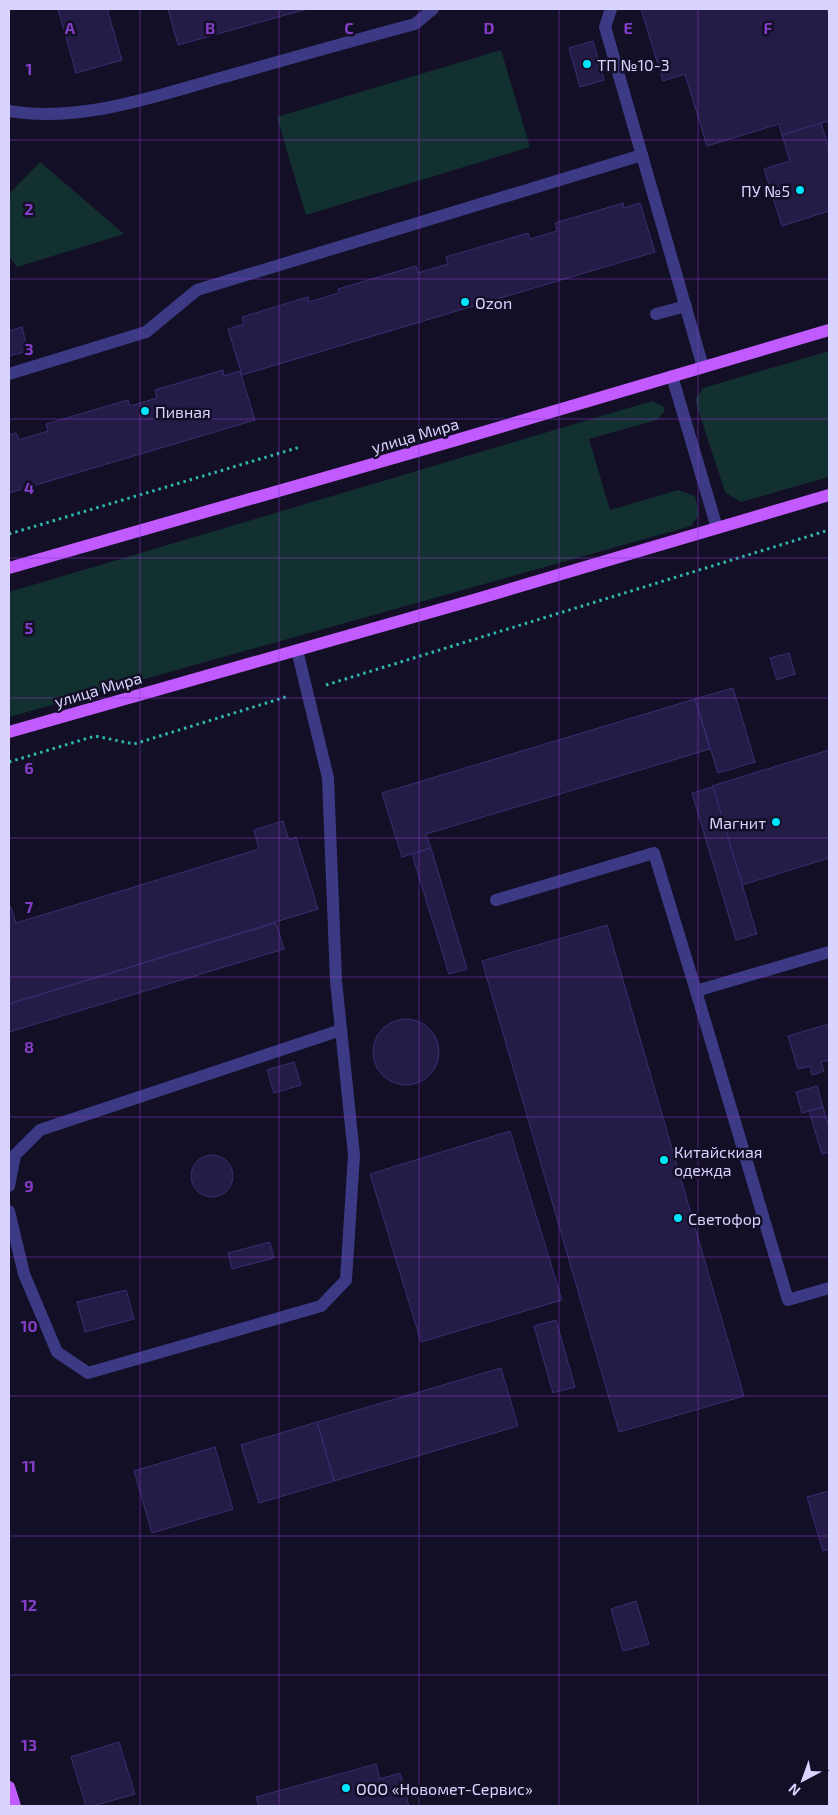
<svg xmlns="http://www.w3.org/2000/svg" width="838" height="1815" font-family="'Exo 2',sans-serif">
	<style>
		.green { fill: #12302f }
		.building { fill: #241b47; stroke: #3b2d73 }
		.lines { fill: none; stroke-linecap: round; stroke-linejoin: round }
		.path { stroke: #2fb8b0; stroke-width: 3; stroke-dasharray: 2.5 4; stroke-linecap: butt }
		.minor { stroke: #3d3a85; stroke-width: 12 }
		.major { stroke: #c25bff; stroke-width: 12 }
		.grid { fill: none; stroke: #843dc5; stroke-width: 1; stroke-opacity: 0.55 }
		.poi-dot { fill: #00e5ff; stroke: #130f26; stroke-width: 2 }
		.labels { text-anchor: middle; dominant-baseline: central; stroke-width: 5; stroke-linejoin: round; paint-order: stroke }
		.poi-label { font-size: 16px; fill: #d9d4ff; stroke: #130f26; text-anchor: start }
		.street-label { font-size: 16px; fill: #d9d4ff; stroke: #130f26 }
		.grid-label { font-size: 16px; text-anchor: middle; font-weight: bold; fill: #843dc5; stroke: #130f26; stroke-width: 5; stroke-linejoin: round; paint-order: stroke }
	</style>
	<rect width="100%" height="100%" fill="#130f26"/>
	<g class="green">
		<polygon points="501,50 530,147 306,215 277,117"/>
		<polygon points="40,162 124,234 17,267 9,256 9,194"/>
		<polygon points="829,351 829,477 741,502 725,492 695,400 703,388"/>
		<polygon points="652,401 663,406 665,411 657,420 589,439 610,510 678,490 695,496 699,515 691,526 9,717 9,592"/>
	</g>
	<g class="building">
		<polygon points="58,9 107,9 122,60 76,73"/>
		<polygon points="168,9 307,9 178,45"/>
		<polygon points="641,9 827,9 829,17 829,121 782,135 779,124 707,146 685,74 663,81"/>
		<polygon points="593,41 604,80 580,87 569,48"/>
		<polygon points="821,123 829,149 829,211 782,226 764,169 790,161 782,135"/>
		<polygon points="623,203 624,208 640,203 655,252 242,375 228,329 244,324 242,317 308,297 309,302 339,293 338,289 416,266 418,273 448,264 446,257 528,233 530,239 557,231 555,223"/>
		<polygon points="22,327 28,351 9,356 9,331"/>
		<polygon points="223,370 224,376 240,371 255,420 9,493 9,435 16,433 19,440 48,431 46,424 128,400 130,406 157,398 155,390"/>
		<polygon points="789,653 795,674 777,680 770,658"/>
		<polygon points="733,688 755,762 718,773 695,699"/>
		<polygon points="695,699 710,749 426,834 431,848 402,857 382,793"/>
		<polygon points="829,750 829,858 742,885 712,786"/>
		<polygon points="713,787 757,934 736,940 692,793"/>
		<polygon points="283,821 289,840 296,837 318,909 9,1004 9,908 11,907 16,923 259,849 254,830"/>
		<polygon points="431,848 467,969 449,974 412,854"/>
		<polygon points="276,923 284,949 9,1032 9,1004"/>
		<polygon points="607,925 744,1396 619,1432 482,961"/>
		<circle cx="406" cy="1052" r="33"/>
		<polygon points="829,1024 829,1060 821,1062 824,1071 812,1075 810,1066 798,1069 788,1036"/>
		<polygon points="294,1062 301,1085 274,1093 267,1070"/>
		<polygon points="817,1086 823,1107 802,1113 796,1092"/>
		<polygon points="823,1107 829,1127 829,1152 822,1154 809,1111"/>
		<polygon points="510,1131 562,1300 421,1342 370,1174"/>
		<circle cx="212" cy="1176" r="21"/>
		<polygon points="270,1242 274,1258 232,1269 228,1253"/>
		<polygon points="126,1290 134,1319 85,1332 77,1302"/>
		<polygon points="556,1320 575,1387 553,1393 534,1326"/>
		<polygon points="501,1368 518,1426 334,1481 317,1422"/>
		<polygon points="317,1422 334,1481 259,1503 241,1445"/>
		<polygon points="215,1447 233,1509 152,1533 134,1471"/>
		<polygon points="829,1491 829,1549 823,1551 807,1497"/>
		<polygon points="636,1601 649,1644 623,1651 611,1609"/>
		<polygon points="119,1742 135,1794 93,1806 86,1806 71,1757"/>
		<polygon points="376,1764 380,1779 400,1773 409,1806 259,1806 256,1797"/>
	</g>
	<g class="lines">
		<g class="path">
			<polyline points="9,534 300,447"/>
			<polyline points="326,685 829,530"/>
			<polyline points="9,762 95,736 134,744 289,696"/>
		</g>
		<g class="minor">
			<polyline points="611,9 605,27 703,367"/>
			<path d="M9 111C82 123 155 96 224 77 288 59 351 41 415 24L433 9"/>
			<polyline points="656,314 686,306"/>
			<polyline points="9,374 146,332 197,290 642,155"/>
			<polyline points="672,376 717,528"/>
			<polyline points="496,900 654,853 696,991 829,952"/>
			<polyline points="696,991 788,1300 829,1288"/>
			<polyline points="9,1186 15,1155 40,1130 341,1030"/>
			<polyline points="9,1211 24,1274 57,1352 88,1373 321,1306 346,1280 354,1155 336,981 328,778 297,650"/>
		</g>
		<g class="major">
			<polyline points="9,568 453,441 829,330"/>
			<polyline points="9,732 477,599 829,495"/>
			<polyline points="9,1787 15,1806"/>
		</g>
	</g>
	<path class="grid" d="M140 9V1806M279 9V1806M419 9V1806M559 9V1806M698 9V1806M9 140H829M9 279H829M9 419H829M9 558H829M9 698H829M9 838H829M9 977H829M9 1117H829M9 1257H829M9 1396H829M9 1536H829M9 1675H829"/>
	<g class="poi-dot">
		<circle cx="587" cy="64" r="5"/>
		<circle cx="800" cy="190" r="5"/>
		<circle cx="465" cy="302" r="5"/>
		<circle cx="145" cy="411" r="5"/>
		<circle cx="776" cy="822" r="5"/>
		<circle cx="664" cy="1160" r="5"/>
		<circle cx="678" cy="1218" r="5"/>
		<circle cx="346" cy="1788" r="5"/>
	</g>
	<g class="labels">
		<g class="poi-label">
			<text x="597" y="64">ТП №10-3</text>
			<text x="790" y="190" text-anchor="end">ПУ №5</text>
			<text x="475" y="302">Ozon</text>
			<text x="155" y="411">Пивная</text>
			<text x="766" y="822" text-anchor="end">Магнит</text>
			<text x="674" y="1151">Китайскиая<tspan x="674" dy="18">одежда</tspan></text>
			<text x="688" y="1218">Светофор</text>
			<text x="356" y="1788">ООО «Новомет-Сервис»</text>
		</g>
		<g class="street-label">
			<text transform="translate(415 435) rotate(-16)">улица Мира</text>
			<text transform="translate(98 689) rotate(-16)">улица Мира</text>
		</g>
	</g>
	<g class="grid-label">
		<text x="70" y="34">A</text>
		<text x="210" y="34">B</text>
		<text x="349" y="34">C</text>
		<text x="489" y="34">D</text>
		<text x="628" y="34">E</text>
		<text x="768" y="34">F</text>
		<text x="29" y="75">1</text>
		<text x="29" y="215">2</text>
		<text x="29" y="355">3</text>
		<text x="29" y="494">4</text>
		<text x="29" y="634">5</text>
		<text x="29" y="774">6</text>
		<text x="29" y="913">7</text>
		<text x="29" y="1053">8</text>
		<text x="29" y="1192">9</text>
		<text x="29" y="1332">10</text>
		<text x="29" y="1472">11</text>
		<text x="29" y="1611">12</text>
		<text x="29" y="1751">13</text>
	</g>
	<rect width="838" height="1815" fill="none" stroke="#d9d4ff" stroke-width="20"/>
	<g transform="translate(803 1780) rotate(221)" stroke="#130f26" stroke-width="4" paint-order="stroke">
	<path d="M0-4L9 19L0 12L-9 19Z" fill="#d9d4ff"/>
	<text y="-8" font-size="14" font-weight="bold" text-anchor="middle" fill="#d9d4ff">N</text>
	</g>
</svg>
